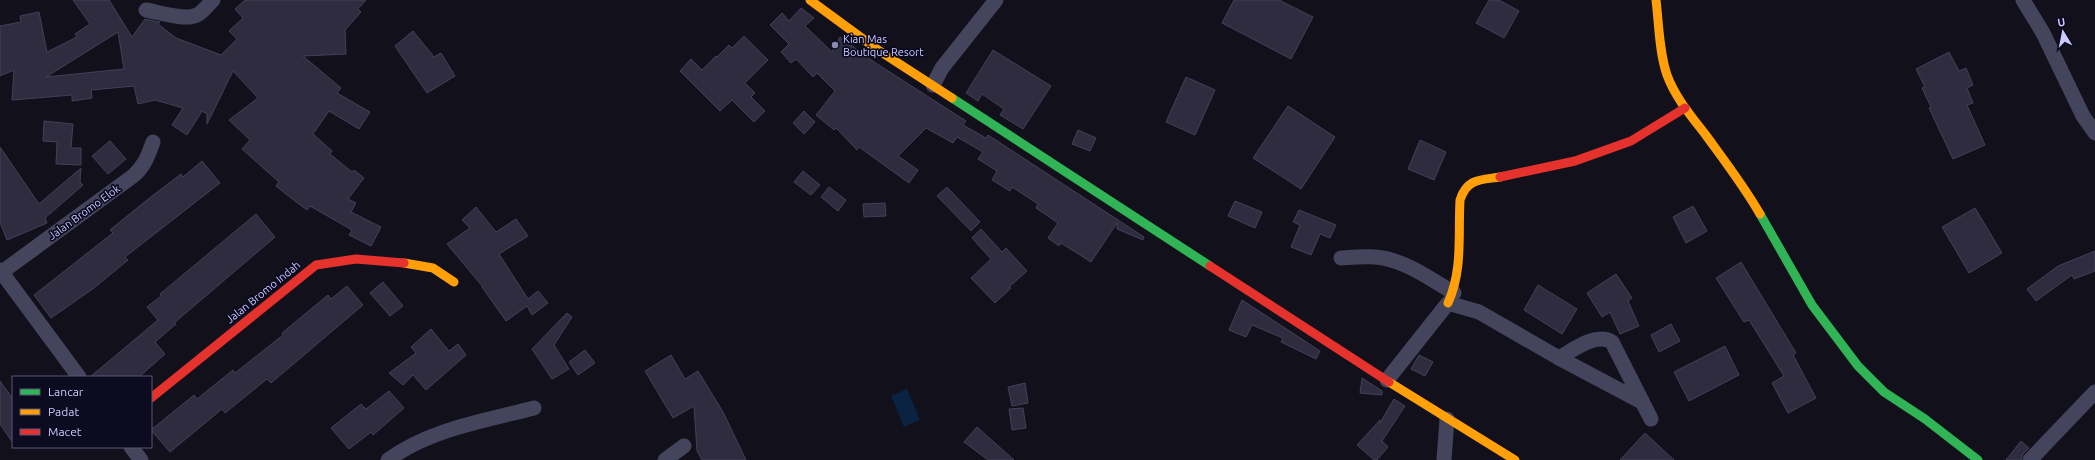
<svg xmlns="http://www.w3.org/2000/svg" width="2095" height="460" font-family="Ubuntu,sans-serif">
	<style>
		.water { fill: #0a2342 }
		.building { fill: #2e2c3e; stroke: #434159; fill-rule: evenodd }
		.lines { fill: none; stroke-linecap: round; stroke-linejoin: round }
		.street { stroke: #44455c; stroke-width: 15 }
		.fast { stroke: #30b455; stroke-width: 9 }
		.slow { stroke: #ff9f0a; stroke-width: 9 }
		.jam { stroke: #e5322d; stroke-width: 9 }
		.poi-dot { fill: #8a89af; stroke: #0d0b20; stroke-width: 1.5 }
		.labels { text-anchor: middle; dominant-baseline: central; stroke-width: 3.5; stroke-linejoin: round; paint-order: stroke }
		.poi-label { font-size: 11px; fill: #cbcaff; stroke: #0d0b20; text-anchor: start }
		.street-label { font-size: 11px; fill: #cbcaff; stroke: #0d0b20 }
	</style>
	<rect width="100%" height="100%" fill="#11101b"/>
	<polygon class="water" points="907,389 920,420 904,427 891,396"/>
	<g class="building">
		<path d="M73 0H109L132 37 145 19 149 20 160 22 158 24 176 38 221 55 237 39 229 31 243 18 235 9 245 0H366L358 9 361 12 345 30 346 54 303 56 341 88 337 93 370 112 359 129 329 111 313 134 332 151 330 154 352 172 354 170 364 178 348 199 356 203 351 212 381 227 371 246 349 235 352 230 310 206 307 210 291 198 276 186 279 182 242 149 250 140 229 120 258 98 233 71 207 124V114L202 111 187 135 172 125 183 108 155 100 138 104 134 86 91 90 92 98 72 101V95L12 100 14 70 0 76V26L21 22 20 16 39 12 47 52 77 37 75 34 90 24ZM118 32 124 69 46 77Z"/>
		<polygon points="1234,0 1279,0 1313,17 1291,59 1222,23"/>
		<polygon points="1489,0 1499,0 1519,11 1504,38 1476,23"/>
		<polygon points="801,8 814,18 805,26 832,52 840,37 871,60 966,121 963,125 986,138 988,135 1144,237 1143,240 1117,229 1117,223 1091,262 1061,243 1059,246 1048,238 1058,223 1036,208 1038,204 1012,187 1010,191 992,180 997,171 978,159 983,152 957,137 953,143 926,128 898,156 918,170 909,183 859,147 857,150 836,128 834,130 816,115 835,91 817,73 813,77 796,59 791,63 781,52 789,44 770,25 782,13 789,21"/>
		<polygon points="413,31 434,57 441,53 455,76 427,93 395,46"/>
		<polygon points="744,36 768,60 745,83 755,93 751,97 765,111 754,122 732,100 720,111 680,71 691,59 702,70 716,56 717,57 729,45 732,48"/>
		<polygon points="993,50 1051,86 1023,129 1000,115 1004,109 982,94 978,101 966,93"/>
		<polygon points="1949,52 1959,71 1966,68 1973,85 1967,88 1973,103 1967,105 1985,145 1953,159 1929,108 1931,107 1922,88 1925,87 1916,69"/>
		<polygon points="1186,77 1215,90 1195,135 1166,122"/>
		<polygon points="1288,106 1335,137 1301,189 1253,158"/>
		<polygon points="804,111 815,122 804,134 793,123"/>
		<polygon points="44,121 73,124 71,148 81,148 81,165 56,164 57,142 43,141"/>
		<polygon points="1078,130 1096,138 1090,151 1072,144"/>
		<polygon points="1420,140 1446,152 1434,180 1408,169"/>
		<polygon points="110,141 126,159 108,174 92,156"/>
		<polygon points="0,147 39,204 81,168 80,182 83,185 45,218 47,223 7,240 0,222"/>
		<polygon points="202,161 220,183 125,257 128,260 94,288 51,318 34,295 113,233 110,230 147,200 181,174 183,177"/>
		<polygon points="803,171 820,185 811,195 794,182"/>
		<polygon points="829,187 846,200 838,211 821,197"/>
		<polygon points="947,187 980,222 971,231 937,196"/>
		<polygon points="1235,201 1262,212 1255,228 1228,216"/>
		<polygon points="885,203 886,216 864,217 863,204"/>
		<polygon points="1693,206 1707,231 1686,243 1673,217"/>
		<polygon points="476,207 496,232 516,219 528,236 499,254 528,299 538,291 548,303 532,315 527,306 506,321 482,287 483,287 447,244 470,228 462,220"/>
		<polygon points="1975,208 2002,253 1969,273 1942,227"/>
		<polygon points="1299,210 1336,225 1330,238 1320,234 1311,255 1291,247 1300,225 1293,222"/>
		<polygon points="256,214 275,237 174,323 176,324 155,342 165,354 139,377 90,377 158,320 147,307 161,296 160,294"/>
		<polygon points="981,229 1002,252 1006,248 1027,271 1009,287 1011,288 995,303 971,278 991,259 972,238"/>
		<polygon points="2095,251 2095,271 2074,279 2072,275 2036,301 2027,289 2058,266"/>
		<polygon points="1741,262 1796,353 1793,355 1816,398 1788,413 1772,383 1784,376 1749,320 1744,322 1716,278"/>
		<polygon points="1616,274 1632,298 1628,301 1639,326 1620,334 1610,312 1602,317 1587,293"/>
		<polygon points="383,282 403,306 390,316 370,293"/>
		<polygon points="1538,285 1577,309 1562,334 1524,310"/>
		<polygon points="347,286 363,305 271,383 267,379 225,413 222,409 170,452 151,430 194,395 197,399 233,370 235,373 283,335 282,333 328,295 331,299"/>
		<polygon points="1242,300 1320,351 1316,359 1281,342 1283,338 1252,325 1246,337 1229,330"/>
		<polygon points="567,313 572,317 554,345 569,369 552,379 532,349"/>
		<polygon points="1671,324 1680,341 1659,352 1651,335"/>
		<polygon points="431,329 449,351 458,344 466,355 426,390 413,375 403,385 389,373 416,353 411,347"/>
		<polygon points="1725,346 1739,375 1689,401 1674,372"/>
		<polygon points="585,350 595,363 578,375 569,362"/>
		<polygon points="671,355 685,379 698,371 723,412 746,460 702,460 697,451 694,406 673,418 645,371"/>
		<polygon points="1419,355 1433,362 1425,376 1411,369"/>
		<polygon points="1362,378 1382,391 1382,395 1360,393"/>
		<polygon points="0,381 13,399 13,443 0,424"/>
		<polygon points="1025,383 1028,403 1012,406 1008,387"/>
		<polygon points="389,391 404,408 373,435 371,432 349,449 331,428 361,404 366,409"/>
		<polygon points="1394,399 1405,406 1382,441 1388,447 1377,460 1374,460 1357,445 1380,420 1380,423"/>
		<polygon points="1023,408 1026,428 1012,430 1009,409"/>
		<polygon points="977,427 1014,460 988,460 964,442"/>
		<polygon points="1645,433 1674,460 1620,460"/>
		<polygon points="2021,441 2029,448 2023,454 2021,460 2006,460"/>
	</g>
	<g class="lines">
		<g class="street">
			<polyline points="2023,0 2043,33 2083,116 2095,133"/>
			<path d="M146 10C158 12 185 21 197 15 203 12 208 5 213 0"/>
			<polyline points="933,85 942,68 996,0"/>
			<path d="M1341 258C1357 257 1375 255 1391 260 1413 266 1434 281 1454 293"/>
			<polyline points="0,270 79,377"/>
			<path d="M2 272 133 176C144 167 148 156 153 142"/>
			<path d="M1559 358C1573 350 1596 332 1612 342L1651 419"/>
			<polyline points="1387,380 1448,303 1479,312 1559,358 1642,402"/>
			<polyline points="131,447 141,460"/>
			<path d="M388 460C430 429 484 421 534 408"/>
			<polyline points="665,460 684,446"/>
			<polyline points="1444,460 1447,419"/>
			<polyline points="2030,460 2095,392"/>
		</g>
		<g class="fast">
			<polyline points="952,98 1210,266"/>
			<polyline points="1760,214 1812,305 1858,366 1884,392 1925,419 1978,460"/>
		</g>
		<g class="slow">
			<polyline points="810,0 878,50 952,98"/>
			<path d="M1656 0C1659 24 1659 52 1667 75 1675 97 1691 116 1705 134 1724 160 1744 186 1760 214"/>
			<polyline points="404,263 433,268 454,282"/>
			<path d="M1448 303C1463 270 1458 235 1460 200 1467 178 1481 180 1500 177"/>
			<polyline points="1389,382 1515,460"/>
		</g>
		<g class="jam">
			<polyline points="1500,177 1575,161 1631,141 1685,108"/>
			<polyline points="1210,266 1389,382"/>
			<polyline points="151,398 316,265 356,259 404,263"/>
		</g>
	</g>
	<circle class="poi-dot" cx="835" cy="45" r="4"/>
	<g class="labels">
		<g class="poi-label">
			<text x="843" y="39">Kian Mas<tspan x="843" dy="13">Boutique Resort</tspan></text>
		</g>
		<g class="street-label">
			<text transform="translate(84 212) rotate(-36)">Jalan Bromo Elok</text>
			<text transform="translate(263 292) rotate(-39)">Jalan Bromo Indah</text>
		</g>
	</g>
	<rect x="12" y="376" width="140" height="72" fill="#0d0b20" stroke="#595779"/>
	<rect x="20" y="389" width="20" height="6" fill="#30b455" stroke="#595779"/>
	<text x="48" y="396" font-size="12" fill="#cbcaff">Lancar</text>
	<rect x="20" y="409" width="20" height="6" fill="#ff9f0a" stroke="#595779"/>
	<text x="48" y="416" font-size="12" fill="#cbcaff">Padat</text>
	<rect x="20" y="429" width="20" height="6" fill="#e5322d" stroke="#595779"/>
	<text x="48" y="436" font-size="12" fill="#cbcaff">Macet</text>
	<g transform="translate(2063 32) rotate(350)" stroke="#0d0b20" stroke-width="3" paint-order="stroke">
	<path d="M0-3L7 15L0 10L-7 15Z" fill="#cbcaff"/>
	<text y="-6" font-size="11" font-weight="bold" text-anchor="middle" fill="#cbcaff">U</text>
	</g>
</svg>
